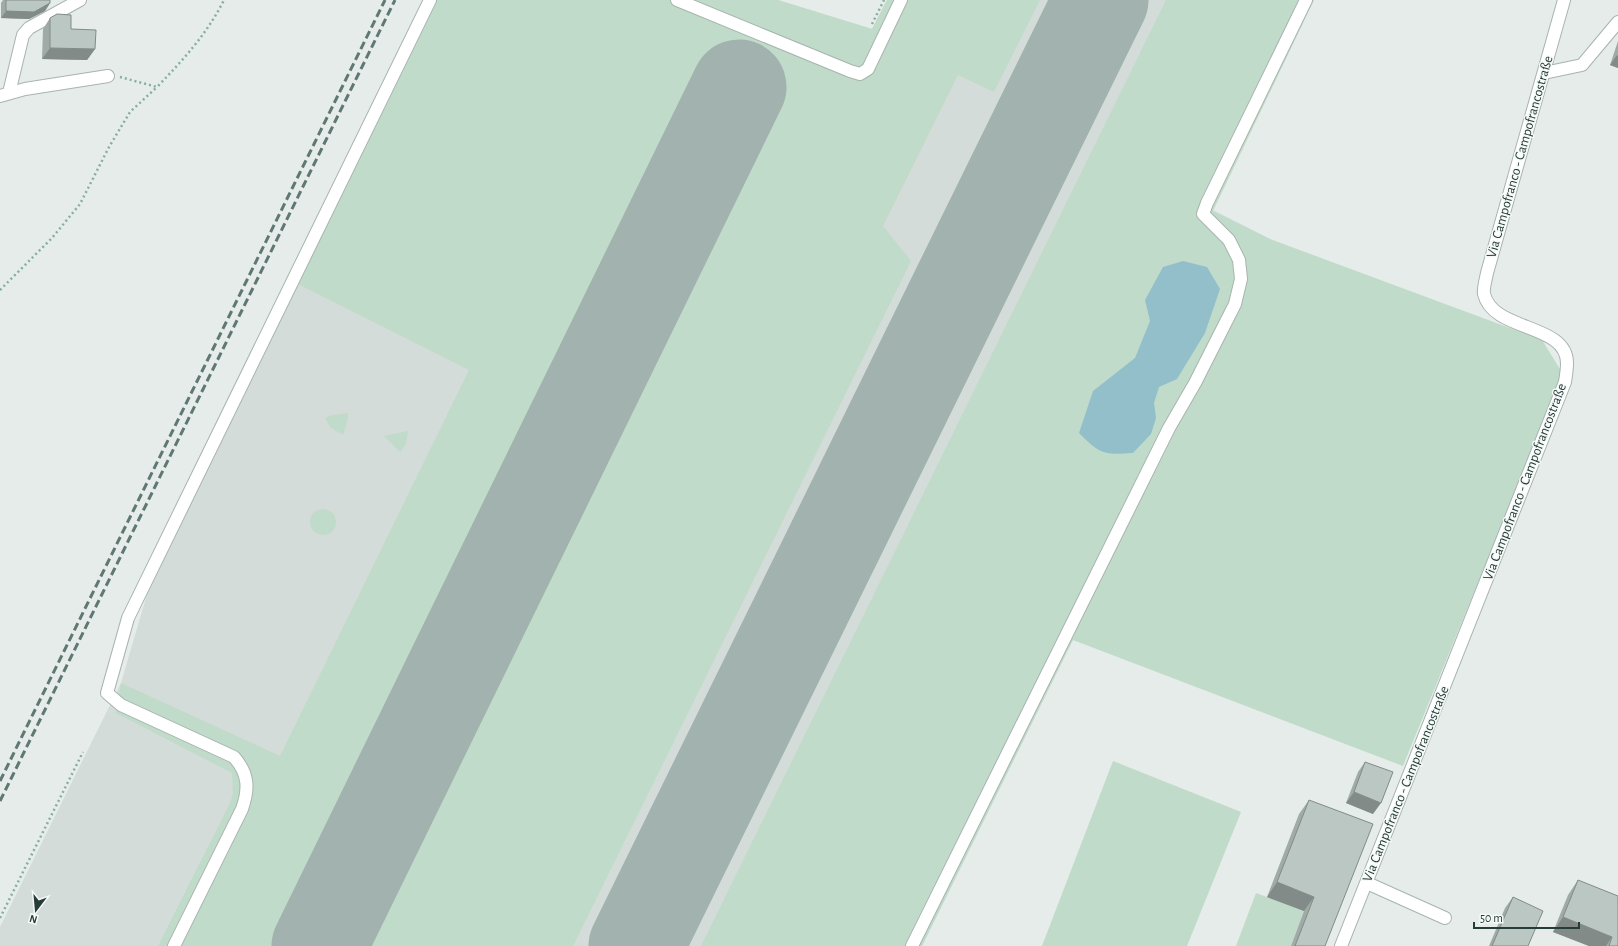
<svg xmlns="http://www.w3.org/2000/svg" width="1618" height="946" font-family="'Alegreya Sans',sans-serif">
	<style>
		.built { fill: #d3dcd8 }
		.green { fill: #c0dbc9 }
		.water { fill: #93bfcb }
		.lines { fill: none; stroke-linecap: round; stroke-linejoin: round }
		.runway { stroke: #a2b2ae; stroke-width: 95 }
		.minor-casing { stroke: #a8b4b0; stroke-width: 14 }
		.path { stroke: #88ada4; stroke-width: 2.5; stroke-dasharray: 2 3; stroke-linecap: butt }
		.minor { stroke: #fff; stroke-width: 12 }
		.rail { stroke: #607873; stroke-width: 3; stroke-dasharray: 8 4; stroke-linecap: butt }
		.wall { fill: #a0aba8 }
		.shaded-wall { fill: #828b88 }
		.building { fill: #bac7c3; stroke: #828b88 }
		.labels { text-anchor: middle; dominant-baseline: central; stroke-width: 3; stroke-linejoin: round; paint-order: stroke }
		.street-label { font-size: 14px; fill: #263c38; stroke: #f5f9f7 }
	</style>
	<rect width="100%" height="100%" fill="#e5ece9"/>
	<polygon class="built" points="778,0 872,29 887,0 1314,0 1213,210 1270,239 922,946 0,946 0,927 121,683 148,591 298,284"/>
	<g class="green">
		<polygon points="425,0 778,0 872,29 887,0 1040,0 994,92 958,75 883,226 911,261 573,946 158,946 230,803 233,794 232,773 116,713 121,683 280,756 469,370 298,284"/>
		<polygon points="1166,0 1314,0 1213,211 1270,239 1542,340 1563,374 1403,766 1073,640 922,946 701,946"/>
		<polygon points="348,413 348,419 343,435 330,427 325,418 333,415"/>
		<polygon points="408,431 406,444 400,452 384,436"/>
		<circle cx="323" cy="522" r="13"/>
		<polygon points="1113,761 1241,812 1187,946 1042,946"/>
		<polygon points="1256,893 1304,911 1291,946 1236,946"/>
	</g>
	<path class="water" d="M1183 261 1207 267 1220 289 1205 333 1177 379 1159 387 1154 403 1156 418 1151 434 1133 453C1103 455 1100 454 1079 433L1093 391 1135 358 1150 321 1145 300 1163 267Z"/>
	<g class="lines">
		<g class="runway">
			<polyline points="319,946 739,87"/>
			<polyline points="636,946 1101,0"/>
		</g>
		<g class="minor-casing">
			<g id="minor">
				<polyline points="677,0 850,71 860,74 868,69 901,0"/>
				<polyline points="1544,73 1582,65 1618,22"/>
				<polyline points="9,93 23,35 29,28 80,0"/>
				<polyline points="0,96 25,89 108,76"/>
				<polyline points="1367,883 1445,918"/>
				<path d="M174 946 242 809C249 789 249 774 234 757L121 705 107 693 128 618 430 0"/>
				<polyline points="912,946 1169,428 1195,383 1235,304 1241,279 1239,260 1229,240 1203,214 1207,203 1306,0"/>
				<path d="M1341 946 1565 382C1566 376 1567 369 1567 363 1567 323 1493 332 1484 294 1483 288 1486 279 1487 273L1564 0"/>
			</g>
		</g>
		<g class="path">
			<polyline points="872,24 884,0"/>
			<path d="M120 77 157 87C183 60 207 34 224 0"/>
			<polyline points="0,290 52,238 80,204 109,147 130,112 157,87"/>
			<polyline points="0,918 83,752"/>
		</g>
		<use href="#minor" class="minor"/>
		<g class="rail">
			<polyline points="0,781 385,0"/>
			<polyline points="0,801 395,0"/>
		</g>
	</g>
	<g class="wall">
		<polygon points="3,0 50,0 50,3 45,11 29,19 1,18 1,3"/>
		<polygon points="50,18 71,29 95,49 87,60 42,59 43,29"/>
		<polygon points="1618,41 1618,68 1610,65"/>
		<polygon points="1365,762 1373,814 1346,803 1358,772"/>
		<polygon points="1309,800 1325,946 1291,946 1304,911 1267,897 1299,814"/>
		<polygon points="1578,880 1618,946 1589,946 1553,932 1568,895"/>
		<polygon points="1513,897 1528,946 1489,946 1505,908"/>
	</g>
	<g class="shaded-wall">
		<polygon points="50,3 45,11 29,19 1,18 6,11"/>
		<polygon points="50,48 95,49 87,60 42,59"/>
		<polygon points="1617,55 1618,56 1618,68 1610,65"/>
		<polygon points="1354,792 1381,803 1373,814 1346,803"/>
		<polygon points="1277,882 1314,897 1304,911 1267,897"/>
		<polygon points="1563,917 1612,937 1606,946 1589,946 1553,932"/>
	</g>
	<g class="building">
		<polygon points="6,0 50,0 50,3 34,12 6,11"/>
		<polygon points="57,14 71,15 71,29 96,30 95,49 50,48 50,18"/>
		<polygon points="1365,762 1393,772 1381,803 1354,792"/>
		<polygon points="1309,800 1373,824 1325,946 1295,946 1314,897 1277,882"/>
		<polygon points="1578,880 1618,896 1618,946 1609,946 1612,937 1563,917"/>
		<polygon points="1513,897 1543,911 1528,946 1492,946"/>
	</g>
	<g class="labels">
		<g class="street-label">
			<text transform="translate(1520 157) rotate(-74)">Via Campofranco - Campofrancostraße</text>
			<text transform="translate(1525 482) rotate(-69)">Via Campofranco - Campofrancostraße</text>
			<text transform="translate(1406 784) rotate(-68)">Via Campofranco - Campofrancostraße</text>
		</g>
	</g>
	<g transform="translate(36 910) rotate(196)" stroke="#f5f9f7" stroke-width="3" paint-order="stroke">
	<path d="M0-3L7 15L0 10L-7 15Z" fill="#263c38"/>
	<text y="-6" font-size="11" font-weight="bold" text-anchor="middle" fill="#263c38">N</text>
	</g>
	<path d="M1474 922v6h105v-6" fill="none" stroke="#263c38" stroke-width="2"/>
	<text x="1480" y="922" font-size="12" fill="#263c38" stroke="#f5f9f7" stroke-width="3" paint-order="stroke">50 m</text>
</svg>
